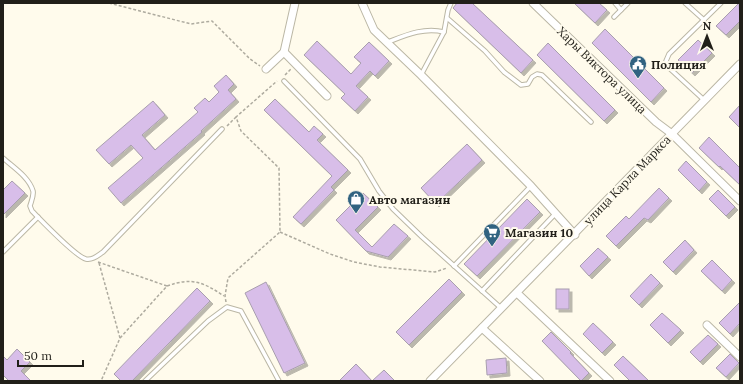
<svg xmlns="http://www.w3.org/2000/svg" width="743" height="384" font-family="Lora,serif">
	<style>
		.building { fill: #d8bee9; stroke: #a89eae; filter: url(#shadow) }
		.lines { fill: none; stroke-linecap: round; stroke-linejoin: round }
		.lane-casing { stroke: #bbb7a5; stroke-width: 5.5 }
		.street-casing { stroke: #bbb7a5; stroke-width: 9 }
		.path { stroke: #aeab9f; stroke-width: 1.5; stroke-dasharray: 3 2; stroke-linecap: butt }
		.lane { stroke: #fff; stroke-width: 3.5 }
		.street { stroke: #fff; stroke-width: 7 }
		.labels { text-anchor: middle; dominant-baseline: central; stroke-width: 4; stroke-linejoin: round; paint-order: stroke }
		.poi-label { font-size: 12px; font-weight: bold; fill: #211f19; stroke: #fffbec; text-anchor: start }
		.street-label { font-size: 12px; fill: #211f19; stroke: #fffbec }
	</style>
	<defs>
		<filter id="shadow"><feDropShadow dx="3" dy="3" stdDeviation="0" flood-color="#0004"/></filter>
	</defs>
	<rect width="100%" height="100%" fill="#fffbec"/>
	<g class="building">
		<polygon points="457,3 472,3 533,60 521,73 453,8"/>
		<polygon points="574,3 599,3 607,10 595,23"/>
		<polygon points="739,3 740,21 726,35 716,26"/>
		<polygon points="605,29 664,88 651,102 592,43"/>
		<polygon points="698,40 712,53 692,73 678,60"/>
		<polygon points="317,41 351,74 361,63 354,57 369,42 389,61 375,76 370,71 356,86 368,97 355,111 341,98 345,94 304,55"/>
		<polygon points="548,43 615,110 604,121 537,55"/>
		<polygon points="226,75 234,84 228,90 236,99 201,131 202,132 121,203 108,188 143,158 131,145 109,164 96,150 153,101 165,115 142,135 155,150 198,112 194,108 205,98 209,102 219,92 214,86"/>
		<polygon points="275,99 309,132 314,126 323,134 317,140 348,170 331,187 334,190 301,224 293,217 332,176 264,110"/>
		<polygon points="740,105 740,128 729,117"/>
		<polygon points="709,137 740,168 740,185 720,166 719,167 699,148"/>
		<polygon points="467,144 482,160 436,204 421,188"/>
		<polygon points="686,161 707,182 699,191 678,170"/>
		<polygon points="12,181 25,193 3,215 3,190"/>
		<polygon points="659,188 669,198 648,220 644,218 616,246 606,236 626,216 629,219"/>
		<polygon points="718,190 735,207 726,216 709,199"/>
		<polygon points="363,193 378,207 355,230 372,247 394,224 408,236 388,257 366,251 336,220"/>
		<polygon points="527,199 540,212 477,276 464,264"/>
		<polygon points="685,240 694,250 673,272 663,262"/>
		<polygon points="598,248 608,257 589,276 580,266"/>
		<polygon points="712,260 732,280 722,291 701,271"/>
		<polygon points="651,274 660,283 639,305 630,296"/>
		<polygon points="449,279 462,292 409,345 396,332"/>
		<polygon points="266,282 305,363 284,373 245,293"/>
		<polygon points="197,288 210,301 132,381 121,381 114,374"/>
		<rect x="556" y="289" width="13" height="20"/>
		<polygon points="740,302 740,323 730,334 719,323"/>
		<polygon points="662,313 681,330 668,343 650,325"/>
		<polygon points="593,323 613,342 602,353 583,334"/>
		<polygon points="551,332 571,352 570,353 589,373 581,381 542,341"/>
		<polygon points="708,335 718,344 700,362 690,352"/>
		<polygon points="17,349 30,362 21,371 31,381 9,381 3,375 3,356 7,360"/>
		<polygon points="730,354 739,363 726,377 716,368"/>
		<polygon points="623,356 649,381 630,381 614,365"/>
		<polygon points="506,358 507,373 487,375 486,360"/>
		<polygon points="356,364 372,381 384,370 395,381 339,381"/>
	</g>
	<g class="lines">
		<g class="lane-casing">
			<g id="lane">
				<polyline points="615,3 621,10"/>
				<polyline points="685,3 704,20"/>
				<polyline points="614,17 628,3"/>
				<polyline points="447,18 485,51 504,72 521,85 528,84 532,77 537,74 542,75 591,122"/>
				<path d="M388 42C406 35 424 27 444 32"/>
				<polyline points="421,75 444,32 448,10 451,3"/>
				<polyline points="284,81 360,159 379,191 393,209 422,237 501,308"/>
				<polyline points="704,100 667,66 666,61 669,54 721,3"/>
				<path d="M3 158C13 167 29 177 33 191 34 196 31 202 30 206L32 211C41 220 76 257 86 259 93 260 97 256 103 252L222 129"/>
				<polyline points="3,252 38,217"/>
				<polyline points="454,266 531,186"/>
				<polyline points="482,291 555,214"/>
				<polyline points="145,381 208,321 227,307 241,311 279,381"/>
			</g>
		</g>
		<g class="street-casing">
			<g id="street">
				<polyline points="362,3 374,30 421,75 531,186 575,235"/>
				<polyline points="533,3 656,122 672,134 740,201"/>
				<polyline points="284,52 327,96"/>
				<polyline points="266,69 284,52 295,3"/>
				<polyline points="517,293 610,381"/>
				<polyline points="707,325 740,357"/>
				<polyline points="482,328 540,381"/>
				<polyline points="430,381 740,64"/>
			</g>
		</g>
		<g class="path">
			<polyline points="109,3 191,24 212,21 250,59 260,66"/>
			<polyline points="285,75 291,69"/>
			<polyline points="227,126 236,117"/>
			<polyline points="280,232 330,254 354,262 380,267 435,272 447,268"/>
			<polyline points="98,262 167,286 120,338"/>
			<polyline points="99,263 120,338 101,381"/>
			<path d="M167 286C192 277 203 282 224 296"/>
			<polyline points="226,302 225,296 228,278 280,232 279,168 241,131 236,117 277,81"/>
		</g>
		<use href="#lane" class="lane"/>
		<use href="#street" class="street"/>
	</g>
	<defs>
		<g id="civic-pin" transform="scale(0.9)"><path d="M0 17L-7.5 6A9.5 9.5 0 1 1 7.5 6Z" fill="#316381" stroke="#fffbec"/><path d="M-.6-6.5H3V-4.5H.6V-3L4-1V1h2V6H-6V1h2V-1L-.6-3ZM-1.2 2.5V6h2.4V2.5Z" fill="#fff"/></g>
		<g id="shop-pin" transform="scale(0.9)"><path d="M0 17L-7.5 6A9.5 9.5 0 1 1 7.5 6Z" fill="#316381" stroke="#fffbec"/><path d="M-5-2.5h2.3a2.7 3.5 0 0 1 5.4 0H5L5.5 6h-11ZM-1.5-2.5h3a1.5 2.3 0 0 0-3 0Z" fill="#fff"/></g>
		<g id="supermarket-pin" transform="scale(0.9)"><path d="M0 17L-7.5 6A9.5 9.5 0 1 1 7.5 6Z" fill="#316381" stroke="#fffbec"/><path d="M-6-5.5h2.5l.6 2H6L4.5 2H-2.5L-4.4-4H-6ZM-1.5 3.2a1.3 1.3 0 1 0 .1 0ZM3 3.2a1.3 1.3 0 1 0 .1 0Z" fill="#fff"/></g>
	</defs>
	<g fill-rule="evenodd">
		<use href="#civic-pin" x="638" y="64"/>
		<use href="#shop-pin" x="356" y="199"/>
		<use href="#supermarket-pin" x="492" y="232"/>
	</g>
	<g class="labels">
		<g class="poi-label">
			<text x="651" y="64">Полиция</text>
			<text x="369" y="199">Авто магазин</text>
			<text x="505" y="232">Магазин 10</text>
		</g>
		<g class="street-label">
			<text transform="translate(602 70) rotate(44)">Хары Виктора улица</text>
			<text transform="translate(627 180) rotate(-46)">улица Карла Маркса</text>
		</g>
	</g>
	<rect width="743" height="384" fill="none" stroke="#211f19" stroke-width="8"/>
	<g transform="translate(707 36)" stroke="#fffbec" stroke-width="3" paint-order="stroke">
	<path d="M0-3L7 15L0 10L-7 15Z" fill="#211f19"/>
	<text y="-6" font-size="11" font-weight="bold" text-anchor="middle" fill="#211f19">N</text>
	</g>
	<path d="M18 360v6h65v-6" fill="none" stroke="#211f19" stroke-width="2"/>
	<text x="24" y="360" font-size="12" fill="#211f19" stroke="#fffbec" stroke-width="3" paint-order="stroke">50 m</text>
</svg>
